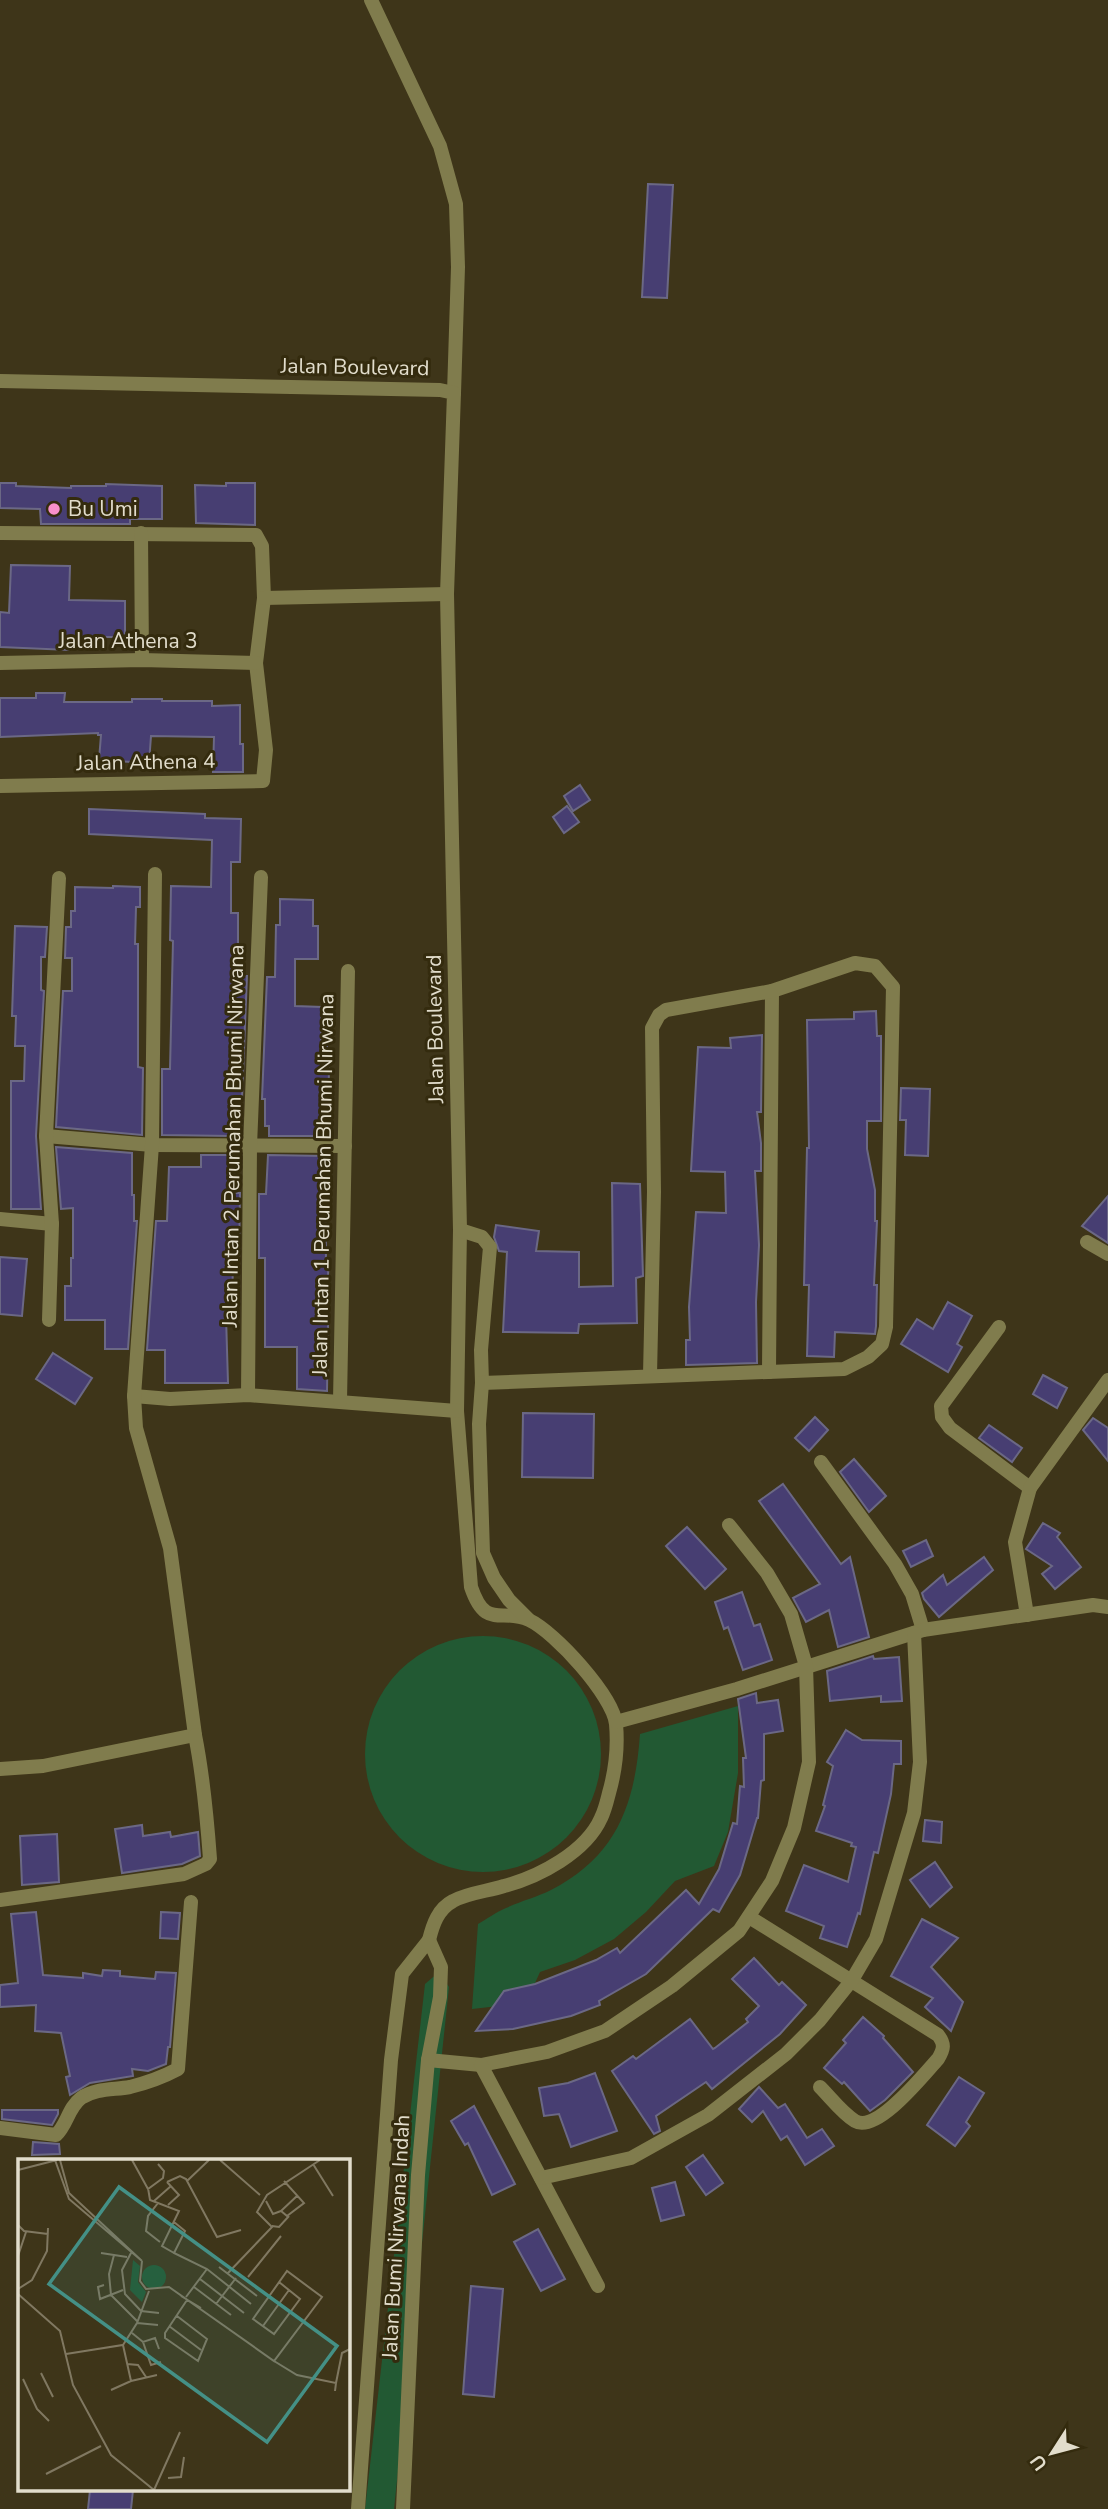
<svg xmlns="http://www.w3.org/2000/svg" width="1108" height="2509" font-family="'Nunito Sans',sans-serif">
	<style>
		.green { fill: #225933 }
		.building { fill: #473e72; stroke: #6b6885; stroke-width: 2 }
		.lines { fill: none; stroke-linecap: round; stroke-linejoin: round }
		.minor { stroke: #807c4d; stroke-width: 14 }
		.poi-dot { fill: #f890cb; stroke: #342b0e; stroke-width: 2.5 }
		.labels { text-anchor: middle; dominant-baseline: central; stroke-width: 6; stroke-linejoin: round; paint-order: stroke }
		.street-label { font-size: 21px; fill: #e2ddcc; stroke: #342b0e }
		.poi-label { font-size: 21px; fill: #e2ddcc; stroke: #342b0e; text-anchor: start }
		.inset-road { fill: none; stroke: #807861; stroke-width: 2 }
		.view { fill: #449086; fill-opacity: 0.15; stroke: #449086; stroke-width: 3.5 }
		.inset-edge { fill: none; stroke: #e2ddcc; stroke-width: 3.5 }
	</style>
	<rect width="100%" height="100%" fill="#3e3519"/>
	<g class="green">
		<circle cx="483" cy="1754" r="118"/>
		<path d="M738 1706V1773L728 1832 714 1866 675 1881 646 1912 614 1939 575 1960 540 1972 526 2003 472 2009 478 1924C487 1919 496 1912 506 1908 521 1901 537 1897 551 1890 617 1856 635 1804 640 1734Z"/>
		<polygon points="439,1972 449,1987 394,2509 365,2509 425,1984"/>
	</g>
	<g class="building">
		<polygon points="648,184 673,185 667,298 642,297"/>
		<polygon points="0,483 16,483 16,486 71,488 71,486 106,486 106,484 162,486 162,519 130,519 130,524 41,524 40,509 0,508"/>
		<polygon points="226,483 255,483 255,525 196,523 195,485 226,486"/>
		<polygon points="11,565 70,566 69,600 125,601 125,637 69,637 69,650 0,647 0,612 9,613"/>
		<polygon points="36,693 65,693 64,702 132,702 132,699 162,699 162,701 212,701 212,706 240,705 240,744 243,744 243,772 213,772 214,737 151,736 149,763 99,760 101,735 98,735 98,733 0,737 0,698 36,698"/>
		<polygon points="580,785 590,800 573,811 564,796"/>
		<polygon points="567,806 579,822 564,833 553,817"/>
		<polygon points="89,809 205,814 205,818 241,819 240,862 231,862 231,913 238,913 238,976 247,976 242,1098 233,1098 232,1136 162,1135 162,1069 170,1069 173,941 170,940 171,886 211,887 212,840 89,834"/>
		<polygon points="113,886 140,887 140,907 136,907 135,944 138,944 138,1067 143,1068 142,1135 56,1127 63,991 72,991 72,958 65,958 66,927 71,927 71,911 75,911 75,887 113,888"/>
		<polygon points="280,899 313,900 313,926 318,926 318,959 295,959 295,1006 322,1007 321,1039 327,1040 327,1065 329,1065 328,1136 269,1136 269,1126 265,1126 265,1099 262,1099 267,977 275,977 276,925 280,925"/>
		<polygon points="15,926 47,927 45,957 41,957 41,990 44,991 36,1136 41,1209 11,1209 11,1081 24,1081 25,1046 15,1046 16,1016 12,1016"/>
		<polygon points="876,1011 877,1036 881,1036 881,1121 867,1121 867,1149 875,1190 875,1221 877,1221 874,1285 877,1285 876,1326 875,1334 835,1332 834,1357 807,1356 809,1285 804,1285 807,1148 809,1148 807,1020 854,1019 854,1012"/>
		<polygon points="762,1035 761,1112 757,1112 761,1143 761,1171 755,1171 759,1245 756,1302 757,1363 686,1365 686,1340 690,1340 689,1307 696,1212 726,1213 725,1172 691,1171 698,1047 731,1048 730,1038"/>
		<polygon points="901,1088 930,1089 928,1156 905,1155 906,1120 900,1120"/>
		<polygon points="56,1147 132,1153 132,1195 134,1195 134,1221 137,1221 128,1349 105,1349 105,1320 65,1320 65,1286 71,1286 71,1258 73,1258 73,1208 61,1209"/>
		<polygon points="201,1155 232,1155 232,1164 235,1164 234,1193 240,1193 239,1258 233,1258 232,1316 226,1316 228,1383 165,1383 165,1350 147,1350 156,1221 167,1221 169,1167 201,1167"/>
		<polygon points="268,1155 325,1156 326,1259 329,1259 325,1323 328,1323 327,1391 297,1389 297,1347 265,1347 265,1258 259,1258 259,1194 266,1194"/>
		<polygon points="612,1183 640,1184 643,1276 636,1278 637,1323 579,1324 578,1333 503,1332 507,1252 499,1251 494,1237 496,1225 539,1231 536,1251 579,1252 579,1287 613,1286"/>
		<polygon points="1108,1196 1108,1243 1082,1226"/>
		<polygon points="0,1257 27,1259 22,1316 0,1314"/>
		<polygon points="948,1302 972,1316 957,1344 962,1347 948,1372 901,1344 917,1319 933,1329"/>
		<polygon points="53,1353 92,1378 75,1404 36,1379"/>
		<polygon points="1043,1375 1067,1388 1057,1408 1033,1394"/>
		<polygon points="523,1413 594,1414 593,1478 522,1477"/>
		<polygon points="815,1417 828,1430 809,1451 795,1438"/>
		<polygon points="1093,1418 1108,1428 1108,1461 1083,1430"/>
		<polygon points="989,1425 1022,1448 1012,1462 979,1438"/>
		<polygon points="854,1459 886,1496 869,1512 840,1472"/>
		<polygon points="783,1484 841,1564 850,1557 869,1637 838,1647 829,1610 806,1622 793,1598 820,1584 759,1501"/>
		<polygon points="1043,1523 1060,1533 1057,1537 1081,1567 1055,1589 1042,1574 1052,1566 1026,1549"/>
		<polygon points="687,1527 726,1569 705,1589 666,1546"/>
		<polygon points="926,1540 933,1556 911,1567 903,1551"/>
		<polygon points="984,1557 993,1570 939,1617 924,1599 922,1593 943,1575 947,1585"/>
		<polygon points="742,1592 754,1626 760,1624 772,1660 743,1670 728,1627 724,1629 715,1602"/>
		<polygon points="873,1656 874,1659 899,1657 902,1701 881,1702 881,1696 830,1701 827,1671"/>
		<polygon points="756,1693 757,1703 778,1700 783,1731 764,1734 764,1780 761,1781 758,1818 757,1818 740,1875 719,1912 713,1909 646,1974 599,2001 600,2005 571,2016 513,2029 476,2031 504,1991 535,1984 596,1960 617,1948 620,1953 686,1890 699,1904 719,1869 733,1823 737,1824 740,1786 744,1787 743,1758 746,1758 738,1699"/>
		<polygon points="846,1730 862,1740 901,1741 901,1764 894,1764 891,1794 878,1853 874,1852 860,1914 858,1913 847,1947 820,1938 824,1926 786,1911 804,1865 848,1882 856,1847 851,1846 852,1843 816,1831 825,1806 823,1805 833,1766 827,1762"/>
		<polygon points="925,1820 942,1822 941,1843 923,1841"/>
		<polygon points="142,1825 143,1836 170,1832 171,1837 198,1832 200,1856 182,1864 122,1873 115,1829"/>
		<polygon points="57,1834 59,1882 22,1885 20,1836"/>
		<polygon points="935,1862 952,1887 930,1907 910,1880"/>
		<polygon points="36,1912 43,1975 83,1978 83,1973 102,1976 103,1970 120,1971 120,1976 155,1979 156,1972 176,1973 170,2047 168,2047 166,2064 148,2071 132,2069 133,2076 90,2083 70,2095 66,2077 70,2076 61,2033 35,2031 36,2005 0,2007 0,1985 18,1983 11,1914"/>
		<polygon points="161,1912 180,1913 178,1939 160,1938"/>
		<polygon points="922,1919 958,1938 931,1967 963,2002 951,2031 925,2007 933,1998 891,1976"/>
		<polygon points="754,1958 779,1985 782,1982 806,2005 780,2034 712,2089 706,2082 656,2116 660,2131 654,2134 612,2071 633,2056 636,2059 690,2019 713,2049 715,2048 748,2022 746,2019 759,2006 732,1979"/>
		<polygon points="863,2017 884,2036 883,2038 913,2072 885,2100 870,2111 844,2082 842,2084 824,2068 846,2043 843,2040"/>
		<polygon points="595,2073 617,2131 571,2147 559,2114 544,2116 539,2088 568,2083"/>
		<polygon points="959,2077 984,2093 966,2122 970,2126 955,2146 927,2125"/>
		<polygon points="759,2087 778,2108 785,2104 807,2138 822,2129 834,2146 805,2165 787,2136 781,2140 763,2111 752,2122 739,2109"/>
		<polygon points="474,2106 515,2184 492,2195 468,2143 465,2145 451,2121"/>
		<polygon points="2,2110 58,2110 58,2114 52,2125 2,2119"/>
		<polygon points="33,2142 59,2144 60,2154 32,2155"/>
		<polygon points="703,2155 723,2183 706,2195 686,2167"/>
		<polygon points="675,2182 684,2215 661,2221 652,2188"/>
		<polygon points="538,2229 565,2279 541,2291 514,2242"/>
		<polygon points="471,2286 503,2289 494,2397 463,2394"/>
		<polygon points="90,2490 133,2490 131,2509 88,2509"/>
	</g>
	<g class="lines">
		<g class="minor">
			<polyline points="371,0 440,146 456,204 458,267 454,393"/>
			<path d="M0 381 440 390 454 393 447 594 460 1230 457 1411 471 1587C486 1631 501 1607 529 1620 555 1632 613 1696 616 1724 618 1746 615 1772 609 1793 607 1801 605 1810 601 1818 586 1852 539 1877 504 1886 489 1891 467 1893 453 1901 438 1909 433 1924 429 1940"/>
			<polyline points="0,533 256,535 262,546 264,598 256,663 266,750 263,781 0,786"/>
			<polyline points="141,533 142,660"/>
			<polyline points="264,598 447,594"/>
			<polyline points="0,663 142,660 256,663"/>
			<polyline points="46,1136 152,1145 345,1146"/>
			<polyline points="0,1219 52,1224"/>
			<polyline points="460,1230 482,1237 490,1247 481,1350 482,1383 479,1424 483,1553 494,1578 509,1600 528,1619"/>
			<polyline points="1087,1242 1108,1254"/>
			<polyline points="49,1320 52,1224 46,1136 59,878"/>
			<polyline points="999,1327 941,1406 942,1417 950,1428 1030,1488 1015,1542 1027,1615"/>
			<polyline points="769,1372 772,991"/>
			<polyline points="482,1383 844,1369 868,1357 882,1344 886,1327 893,987 875,966 855,963 772,991 666,1010 659,1015 652,1028 654,1192 650,1375"/>
			<polyline points="248,1395 250,1146 261,877"/>
			<polyline points="134,1396 170,1399 248,1395 457,1411"/>
			<polyline points="340,1401 348,971"/>
			<polyline points="821,1462 895,1564 912,1594 923,1630"/>
			<polyline points="1030,1488 1108,1380"/>
			<polyline points="616,1722 737,1689 923,1630 1093,1605 1108,1607"/>
			<polyline points="0,1769 43,1766 195,1735 170,1548 136,1428 134,1396 152,1145 155,874"/>
			<path d="M0 1900 184 1874 206 1864 210 1859C207 1818 203 1775 195 1735"/>
			<path d="M749 1917 938 2035C945 2044 944 2049 938 2059 924 2074 877 2134 855 2121 842 2113 831 2098 820 2087"/>
			<polyline points="428,2060 481,2065 547,2052 605,2031 672,1986 739,1931 772,1881 794,1828 809,1762 806,1666 791,1614 767,1573 729,1525"/>
			<polyline points="481,2065 598,2286"/>
			<path d="M0 2128 56 2135C67 2125 68 2108 81 2098 96 2088 114 2090 130 2087 146 2083 163 2077 178 2069L191 1902"/>
			<polyline points="541,2178 631,2158 708,2115 786,2054 820,2020 852,1980 876,1939 914,1813 920,1762 914,1633"/>
			<polyline points="358,2509 391,2060 402,1974 429,1940 441,1967 440,1997 428,2060 418,2175 403,2509"/>
		</g>
	</g>
	<circle class="poi-dot" cx="54" cy="509" r="7"/>
	<g class="labels">
		<g class="street-label">
			<text transform="translate(355 367) rotate(1)">Jalan Boulevard</text>
			<text x="128" y="641">Jalan Athena 3</text>
			<text transform="translate(146 762) rotate(-1)">Jalan Athena 4</text>
			<text transform="translate(435 1029) rotate(-91)">Jalan Boulevard</text>
			<text transform="translate(233 1136) rotate(-89)">Jalan Intan 2 Perumahan Bhumi Nirwana</text>
			<text transform="translate(323 1185) rotate(-89)">Jalan Intan 1 Perumahan Bhumi Nirwana</text>
			<text transform="translate(396 2237) rotate(-87)">Jalan Bumi Nirwana Indah</text>
		</g>
		<g class="poi-label">
			<text x="68" y="509">Bu Umi</text>
		</g>
	</g>
	<g transform="translate(18 2159)">
		<rect width="332" height="332" fill="#3e3519"/>
		<path d="M115 101 122 107 120 123 128 133 124 143 112 131ZM124 118a12 12 0 1 1 24 0a12 12 0 1 1-24 0Z" fill="#225933"/>
		<path class="inset-road" d="M37 1 51 40 124 102 51 34 42 1M114 1 130 30 145 19 146 12 140 5M202 1 242 36M295 5 315 37M0 11 39 1M169 22 191 1M149 23 162 17 168 20 199 78 223 71M149 23 161 36 150 46M130 29 132 41 161 52 144 87 156 94M136 42 153 27M248 42 255 55 263 52 269 57 286 44 266 22M140 44 130 57 128 72 142 83M263 52 280 36M156 63 167 72 156 94 189 110 233 145M0 66 6 72 30 75M254 67 261 68 271 57M83 94 109 98M113 94 104 111 107 135 123 152 141 154M96 96 91 115 93 136 120 163M0 97 8 73M124 102 122 122 128 130 151 128 256 202 304 138 269 112 235 160 256 175 282 140 261 123M201 108 239 137M210 114 254 68 239 53 249 36 302 1M230 118 263 77M182 120 226 154M86 126 80 128 82 140 105 131M176 128 213 156M0 130 14 121 29 92 30 69M0 135 42 172 55 226 93 296 136 331M163 137 183 149M168 138 189 110M198 145 218 119M159 157 189 180 180 202 147 179V174L169 141M119 164 140 166M151 167 183 191M245 167 271 131M114 174 125 183 137 179 141 190M125 183 133 206 143 203M105 186 119 164 131 132M48 195 105 186 113 222 139 216M256 202 279 216 318 224 317 232M109 205 120 206 128 218M23 214 35 238M5 220 19 250 31 262M318 224 324 194 332 190M93 231 113 222M28 315 83 287M150 319 163 318 166 298M136 331 162 273"/>
		<path class="view" d="M101 28 319 187 249 283 31 125Z"/>
		<rect width="332" height="332" class="inset-edge"/>
	</g>
	<g transform="translate(1052 2453) rotate(234)" stroke="#342b0e" stroke-width="5" paint-order="stroke">
	<path d="M0-5L12 26L0 18L-12 26Z" fill="#e2ddcc"/>
	<text y="-10" font-size="19" font-weight="bold" text-anchor="middle" fill="#e2ddcc">U</text>
	</g>
</svg>
